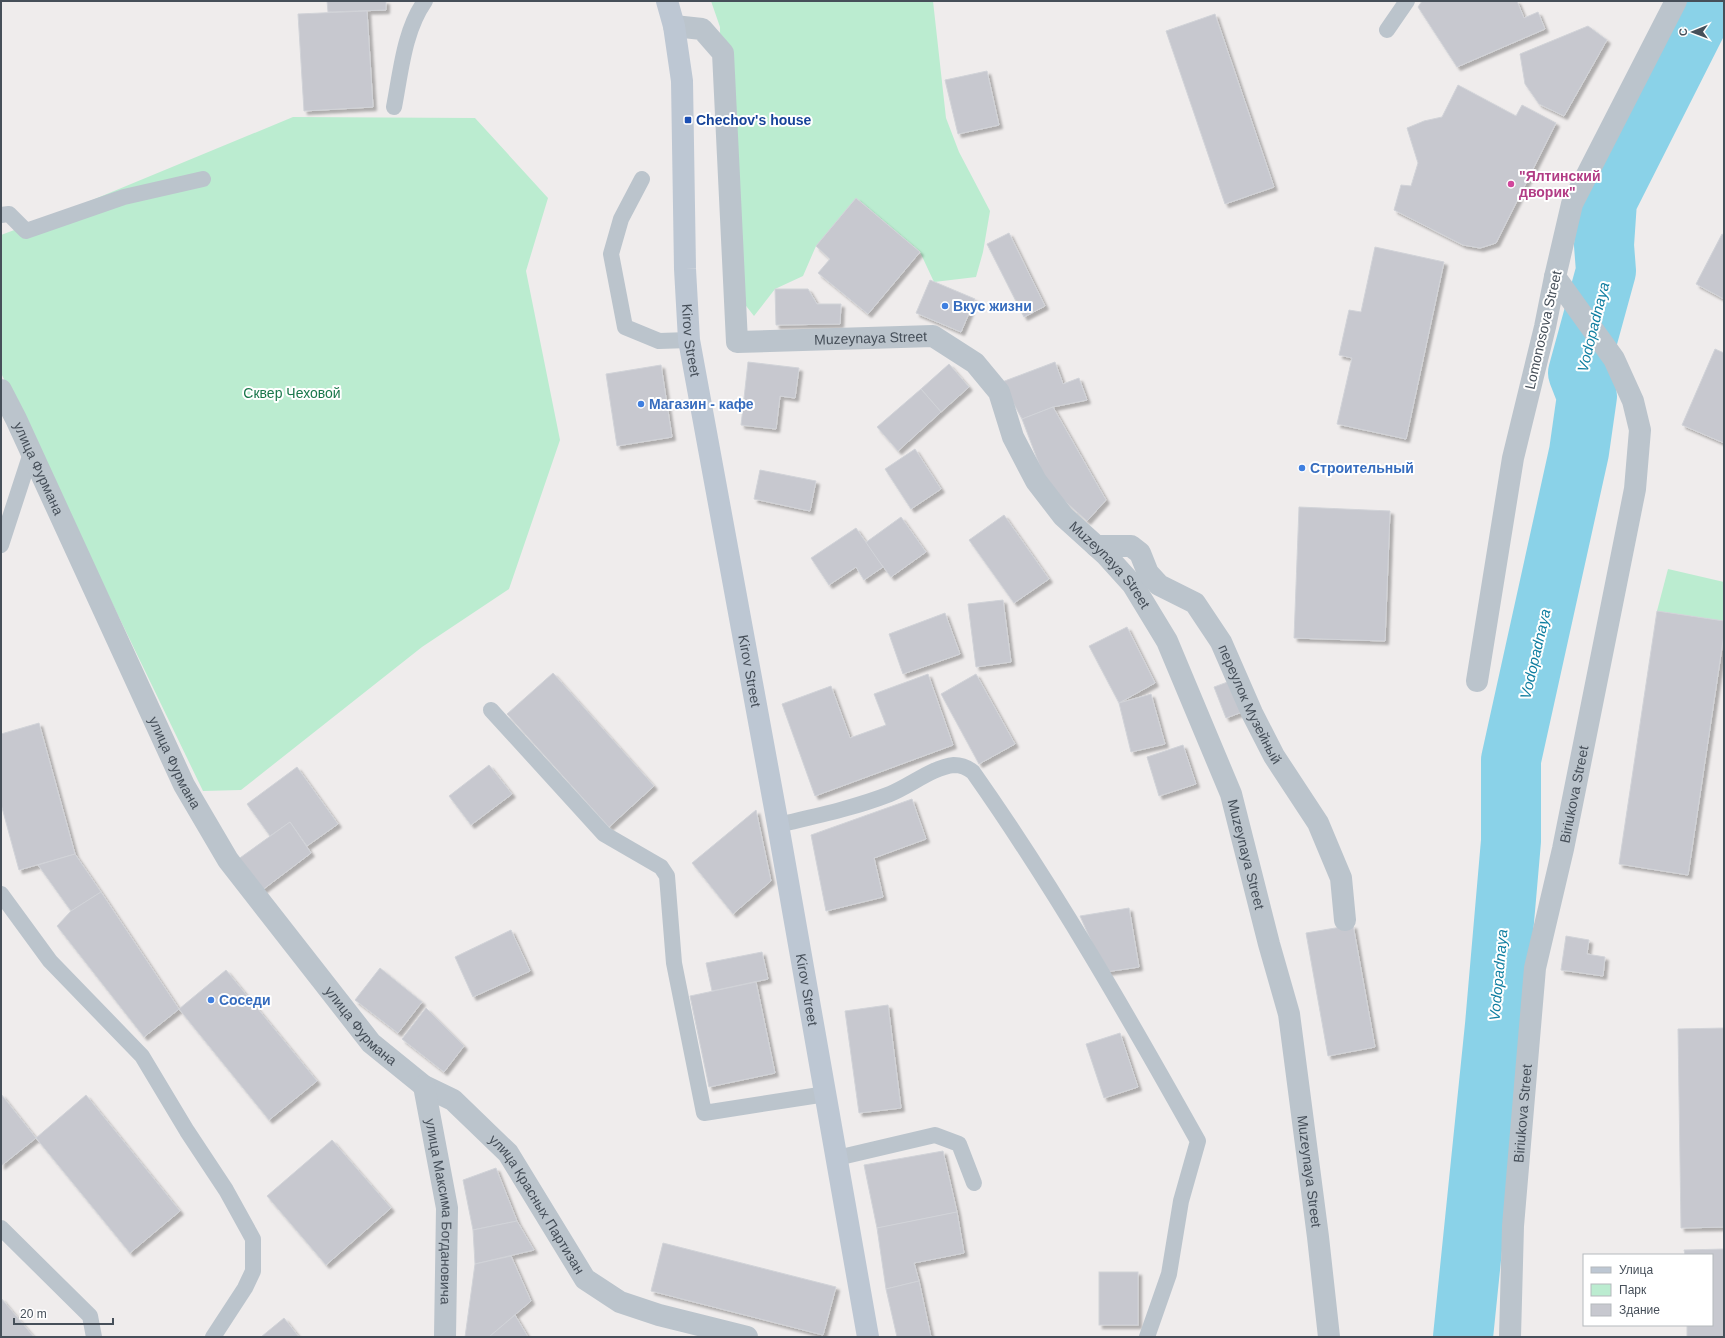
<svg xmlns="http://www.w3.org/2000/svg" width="1725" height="1338" font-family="Arial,sans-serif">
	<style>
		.green { fill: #bbecd0 }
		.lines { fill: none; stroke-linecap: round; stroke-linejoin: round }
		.river { stroke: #8ad2e8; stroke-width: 60 }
		.building { fill: #c7c8cf; stroke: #d1d3d8; filter: url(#shadow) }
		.service { stroke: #bbc4cc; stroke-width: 16 }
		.minor { stroke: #bbc4cc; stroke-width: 22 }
		.tertiary { stroke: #bbc4cc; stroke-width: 22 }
		.secondary { stroke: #bdc7d3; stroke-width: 22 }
		.transit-dot { fill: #1a4fb4; stroke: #fff; stroke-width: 1.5 }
		.hotel-dot { fill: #d1479c; stroke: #fff; stroke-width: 1.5 }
		.shop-dot { fill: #3f7fe0; stroke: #fff; stroke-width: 1.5 }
		.labels { text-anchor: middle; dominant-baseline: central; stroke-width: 4; stroke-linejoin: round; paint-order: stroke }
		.transit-label { font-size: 14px; font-weight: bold; fill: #164399; stroke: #fff; text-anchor: start }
		.hotel-label { font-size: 14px; font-weight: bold; fill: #b23c85; stroke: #fff; text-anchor: start }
		.shop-label { font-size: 14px; font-weight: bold; fill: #366cbe; stroke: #fff; text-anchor: start }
		.street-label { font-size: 14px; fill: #464f59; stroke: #fff }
		.park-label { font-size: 14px; fill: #1a774b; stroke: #fff }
		.water-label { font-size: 15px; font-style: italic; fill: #117fa1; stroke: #fff }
	</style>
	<defs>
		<filter id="shadow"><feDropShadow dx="3.5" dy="3.5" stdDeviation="1" flood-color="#0004"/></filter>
	</defs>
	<rect width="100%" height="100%" fill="#efecec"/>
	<g class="green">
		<polygon points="711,1 933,1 946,118 959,152 990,211 983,252 976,277 934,282 920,252 856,198 816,246 803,276 775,289 754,316 725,279 721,207 720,27"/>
		<polygon points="293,117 475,118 548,198 526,271 560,440 509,589 422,647 241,790 203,791 1,373 1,235 73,208"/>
		<polygon points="1668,569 1724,582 1724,621 1657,611"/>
	</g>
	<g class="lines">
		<polyline class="river" points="1463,1337 1495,1025 1511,841 1511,760 1579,452 1587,396 1578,373 1606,271 1604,245 1607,201 1708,1"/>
	</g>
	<g class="building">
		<polygon points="327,1 386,1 386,10 328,12"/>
		<polygon points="1422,1 1517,1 1524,18 1538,12 1545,29 1457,67 1418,7"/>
		<polygon points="367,11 373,107 304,111 298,14"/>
		<polygon points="1215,14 1274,187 1225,204 1166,31"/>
		<polygon points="1588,26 1607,40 1564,116 1539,104 1525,84 1520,54"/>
		<polygon points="987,71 999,125 958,134 945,80"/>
		<polygon points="1458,85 1516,116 1522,105 1556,123 1496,243 1480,248 1463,245 1394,210 1401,185 1411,186 1418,163 1407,128 1424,121 1442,117"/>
		<polygon points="856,198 920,252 868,314 818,273 830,259 816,246"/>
		<polygon points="1009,233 1045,306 1024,317 987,244"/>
		<polygon points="1722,234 1724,235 1724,299 1696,284"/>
		<polygon points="1375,247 1444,262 1406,439 1337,424 1352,358 1339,355 1349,310 1361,312"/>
		<polygon points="930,280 975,299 961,332 916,313"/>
		<polygon points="775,289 808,289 817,304 841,304 840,324 776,325"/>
		<polygon points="1715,349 1724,353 1724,443 1682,425"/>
		<polygon points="748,362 799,368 795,398 780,396 776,429 741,425"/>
		<polygon points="1055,362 1063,384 1079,378 1087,400 1053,407 1022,419 1002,382"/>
		<polygon points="949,364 969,387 941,412 921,389"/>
		<polygon points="661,365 672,437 617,446 606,374"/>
		<polygon points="921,389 941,412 898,451 877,427"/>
		<polygon points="1053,407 1106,500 1087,521 1047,485 1022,419"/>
		<polygon points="915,449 941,489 911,509 885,469"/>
		<polygon points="760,470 816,481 810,511 754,499"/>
		<polygon points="1299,507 1390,511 1385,641 1294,638"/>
		<polygon points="1004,515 1049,579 1014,603 969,540"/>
		<polygon points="901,517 926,552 891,577 865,543"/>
		<polygon points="856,528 883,567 864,580 856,567 829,585 811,558"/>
		<polygon points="1003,600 1011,662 976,667 968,604"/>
		<polygon points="1657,611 1724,621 1724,634 1688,875 1619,864"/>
		<polygon points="945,613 960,654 903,674 889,634"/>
		<polygon points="1127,627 1155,683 1119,703 1089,646"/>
		<polygon points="553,673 654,786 609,827 507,714"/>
		<polygon points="928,674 953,745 815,796 782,704 831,686 850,738 886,725 874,694"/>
		<polygon points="976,674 1015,744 979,764 941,694"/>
		<polygon points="1233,680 1245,711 1226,718 1214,687"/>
		<polygon points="1151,694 1165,744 1131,752 1119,703"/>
		<polygon points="39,723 75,854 19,870 1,804 1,734"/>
		<polygon points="1183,745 1196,784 1159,796 1147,757"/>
		<polygon points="489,765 512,794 471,825 449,796"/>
		<polygon points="297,767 338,824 307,846 290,822 270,836 247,804"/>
		<polygon points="912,799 926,839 874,858 883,897 826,911 811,835"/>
		<polygon points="756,810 771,881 733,914 692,863"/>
		<polygon points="290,822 311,853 261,891 237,860"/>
		<polygon points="75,854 101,892 71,911 38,865"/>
		<polygon points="101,892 179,1009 144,1037 57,926 71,911"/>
		<polygon points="1129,908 1139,967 1105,972 1080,916"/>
		<polygon points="1353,925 1375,1047 1328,1056 1306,933"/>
		<polygon points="511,930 530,971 473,997 455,957"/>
		<polygon points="1566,936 1589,940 1587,954 1605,957 1603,976 1561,970"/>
		<polygon points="762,952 768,979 712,991 706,963"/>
		<polygon points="380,968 422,1002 398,1033 355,1000"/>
		<polygon points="226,970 317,1081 269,1120 179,1009"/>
		<polygon points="756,982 775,1073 709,1087 690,996"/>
		<polygon points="888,1005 901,1108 859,1113 845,1011"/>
		<polygon points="426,1008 464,1046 444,1072 402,1039"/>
		<polygon points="1724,1028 1724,1227 1681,1228 1678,1029"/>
		<polygon points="1120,1033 1138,1087 1104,1098 1086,1044"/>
		<polygon points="1,1094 36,1138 1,1166"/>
		<polygon points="86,1095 180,1211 130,1253 36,1138"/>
		<polygon points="332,1140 391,1208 326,1265 267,1196"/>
		<polygon points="943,1151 957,1212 877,1228 864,1165"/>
		<polygon points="496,1168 517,1221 473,1230 463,1180"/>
		<polygon points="957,1212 964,1253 914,1263 919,1281 886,1289 877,1228"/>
		<polygon points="517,1221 534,1250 475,1264 473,1230"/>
		<polygon points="663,1243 836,1287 823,1335 651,1291"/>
		<polygon points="1724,1249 1724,1337 1687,1337 1687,1325 1712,1325 1712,1255 1685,1255 1684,1250"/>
		<polygon points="511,1256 531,1301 489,1337 465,1337 475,1264"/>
		<rect x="1099" y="1272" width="39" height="53"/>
		<polygon points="919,1281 931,1337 897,1337 886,1289"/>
		<polygon points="1,1298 33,1336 33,1337 1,1337"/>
		<polygon points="515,1315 528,1337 489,1337"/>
		<polygon points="284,1318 299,1337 261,1337"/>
	</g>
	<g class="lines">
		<g class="service">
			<polyline points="1387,30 1407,1"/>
			<path d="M394 107C401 71 404 31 425 1"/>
			<polyline points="642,179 621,219 611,254 625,327 659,341 689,340"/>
			<polyline points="1,215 9,214 26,231 124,197 203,179"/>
			<polyline points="1,545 31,453"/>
			<polyline points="491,710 604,834 661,867 667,876 674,963 704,1113 826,1094"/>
			<path d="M778 825C816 816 854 808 890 794 910 786 933 767 954 765 961 765 968 768 973 772 1056 890 1128 1016 1198 1141L1181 1201 1169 1274 1147 1337"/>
			<polyline points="1,894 50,961 142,1056 187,1131 226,1190 253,1239 253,1271 245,1288 213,1337"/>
			<polyline points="837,1158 935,1135 959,1144 974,1183"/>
			<polyline points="1,1228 90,1316 94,1337"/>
		</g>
		<g class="minor">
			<path id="s1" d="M674 26 702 29 723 53 737 342 933 336 975 363 999 392 1013 437 1036 481 1063 516 1105 554 1133 585 1167 641 1231 794 1269 944 1289 1014 1318 1237 1329 1337"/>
			<path id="s2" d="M1 390 16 419 184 785 228 860 371 1043 424 1086 453 1100 508 1153 585 1279 620 1302 659 1315 747 1337"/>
			<path id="s3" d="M1096 546H1131L1140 553 1148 573 1159 585 1195 603 1221 642 1252 713 1274 756 1318 823 1341 878 1345 920"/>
			<polyline points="1477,681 1513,458 1545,327 1555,277"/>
			<path id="s4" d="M424 1086 447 1208 445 1337"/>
		</g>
		<path class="tertiary" id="s5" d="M1510 1337 1513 1226 1535 968 1563 849 1635 489 1640 430 1633 401 1614 359 1555 277 1572 204 1676 1"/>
		<path class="secondary" id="s6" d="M667 1 674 26 682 81 685 269 689 340 778 825 868 1337"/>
	</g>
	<rect class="transit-dot" x="684" y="116" width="8" height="8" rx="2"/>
	<circle class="hotel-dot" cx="1511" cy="184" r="4"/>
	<g class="shop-dot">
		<circle cx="945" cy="306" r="4"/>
		<circle cx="641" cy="404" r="4"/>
		<circle cx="1302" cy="468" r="4"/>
		<circle cx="211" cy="1000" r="4"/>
	</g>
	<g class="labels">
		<g class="transit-label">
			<text x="696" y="120">Chechov's house</text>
		</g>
		<g class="hotel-label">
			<text x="1519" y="176">"Ялтинский<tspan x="1519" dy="16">дворик"</tspan></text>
		</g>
		<g class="shop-label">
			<text x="953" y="306">Вкус жизни</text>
			<text x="649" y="404">Магазин - кафе</text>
			<text x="1310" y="468">Строительный</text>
			<text x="219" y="1000">Соседи</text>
		</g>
		<g class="street-label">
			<text transform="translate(1543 330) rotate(-77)">Lomonosova Street</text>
			<text stroke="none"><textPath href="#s1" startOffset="483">Muzeynaya Street</textPath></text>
			<text stroke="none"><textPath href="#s6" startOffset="341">Kirov Street</textPath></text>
			<text stroke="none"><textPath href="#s2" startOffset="87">улица Фурмана</textPath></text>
			<text stroke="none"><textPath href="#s1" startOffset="842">Muzeynaya Street</textPath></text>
			<text stroke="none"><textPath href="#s6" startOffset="677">Kirov Street</textPath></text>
			<text stroke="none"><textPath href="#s3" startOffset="240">переулок Музейный</textPath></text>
			<text stroke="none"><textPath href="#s2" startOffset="411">улица Фурмана</textPath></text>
			<text stroke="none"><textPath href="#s5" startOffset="548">Biriukova Street</textPath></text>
			<text stroke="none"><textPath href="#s1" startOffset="1166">Muzeynaya Street</textPath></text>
			<text stroke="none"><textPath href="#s6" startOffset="1001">Kirov Street</textPath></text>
			<text stroke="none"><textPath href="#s2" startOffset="735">улица Фурмана</textPath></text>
			<text stroke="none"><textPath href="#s5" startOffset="224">Biriukova Street</textPath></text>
			<text stroke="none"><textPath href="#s1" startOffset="1490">Muzeynaya Street</textPath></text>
			<text stroke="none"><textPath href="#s2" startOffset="990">улица Красных Партизан</textPath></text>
			<text stroke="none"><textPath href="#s4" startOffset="127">улица Максима Богдановича</textPath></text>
		</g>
		<g class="park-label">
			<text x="292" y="393">Сквер Чеховой</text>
		</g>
		<g class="water-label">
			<text transform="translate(1593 327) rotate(-76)">Vodopadnaya</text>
			<text transform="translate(1535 654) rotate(-77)">Vodopadnaya</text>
			<text transform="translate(1498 975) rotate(-85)">Vodopadnaya</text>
		</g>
	</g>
	<rect width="1725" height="1338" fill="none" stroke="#464f59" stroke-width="4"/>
	<rect x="1583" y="1254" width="130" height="72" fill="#ffffff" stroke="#b5b9bd"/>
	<rect x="1591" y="1267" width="20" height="6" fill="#bdc7d3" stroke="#b5b9bd"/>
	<text x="1619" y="1274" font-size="12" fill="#464f59">Улица</text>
	<rect x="1591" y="1284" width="20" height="12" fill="#bbecd0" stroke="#b5b9bd"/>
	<text x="1619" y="1294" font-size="12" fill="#464f59">Парк</text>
	<rect x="1591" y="1304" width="20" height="12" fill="#c7c8cf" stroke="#b5b9bd"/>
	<text x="1619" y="1314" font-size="12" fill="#464f59">Здание</text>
	<g transform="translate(1693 32) rotate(269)" stroke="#ffffff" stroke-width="3" paint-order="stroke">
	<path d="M0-3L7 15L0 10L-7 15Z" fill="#464f59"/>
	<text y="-6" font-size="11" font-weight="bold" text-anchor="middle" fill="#464f59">С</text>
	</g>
	<path d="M14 1318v6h99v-6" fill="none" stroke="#464f59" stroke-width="2"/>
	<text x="20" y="1318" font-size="12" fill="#464f59" stroke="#ffffff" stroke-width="3" paint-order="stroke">20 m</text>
</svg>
